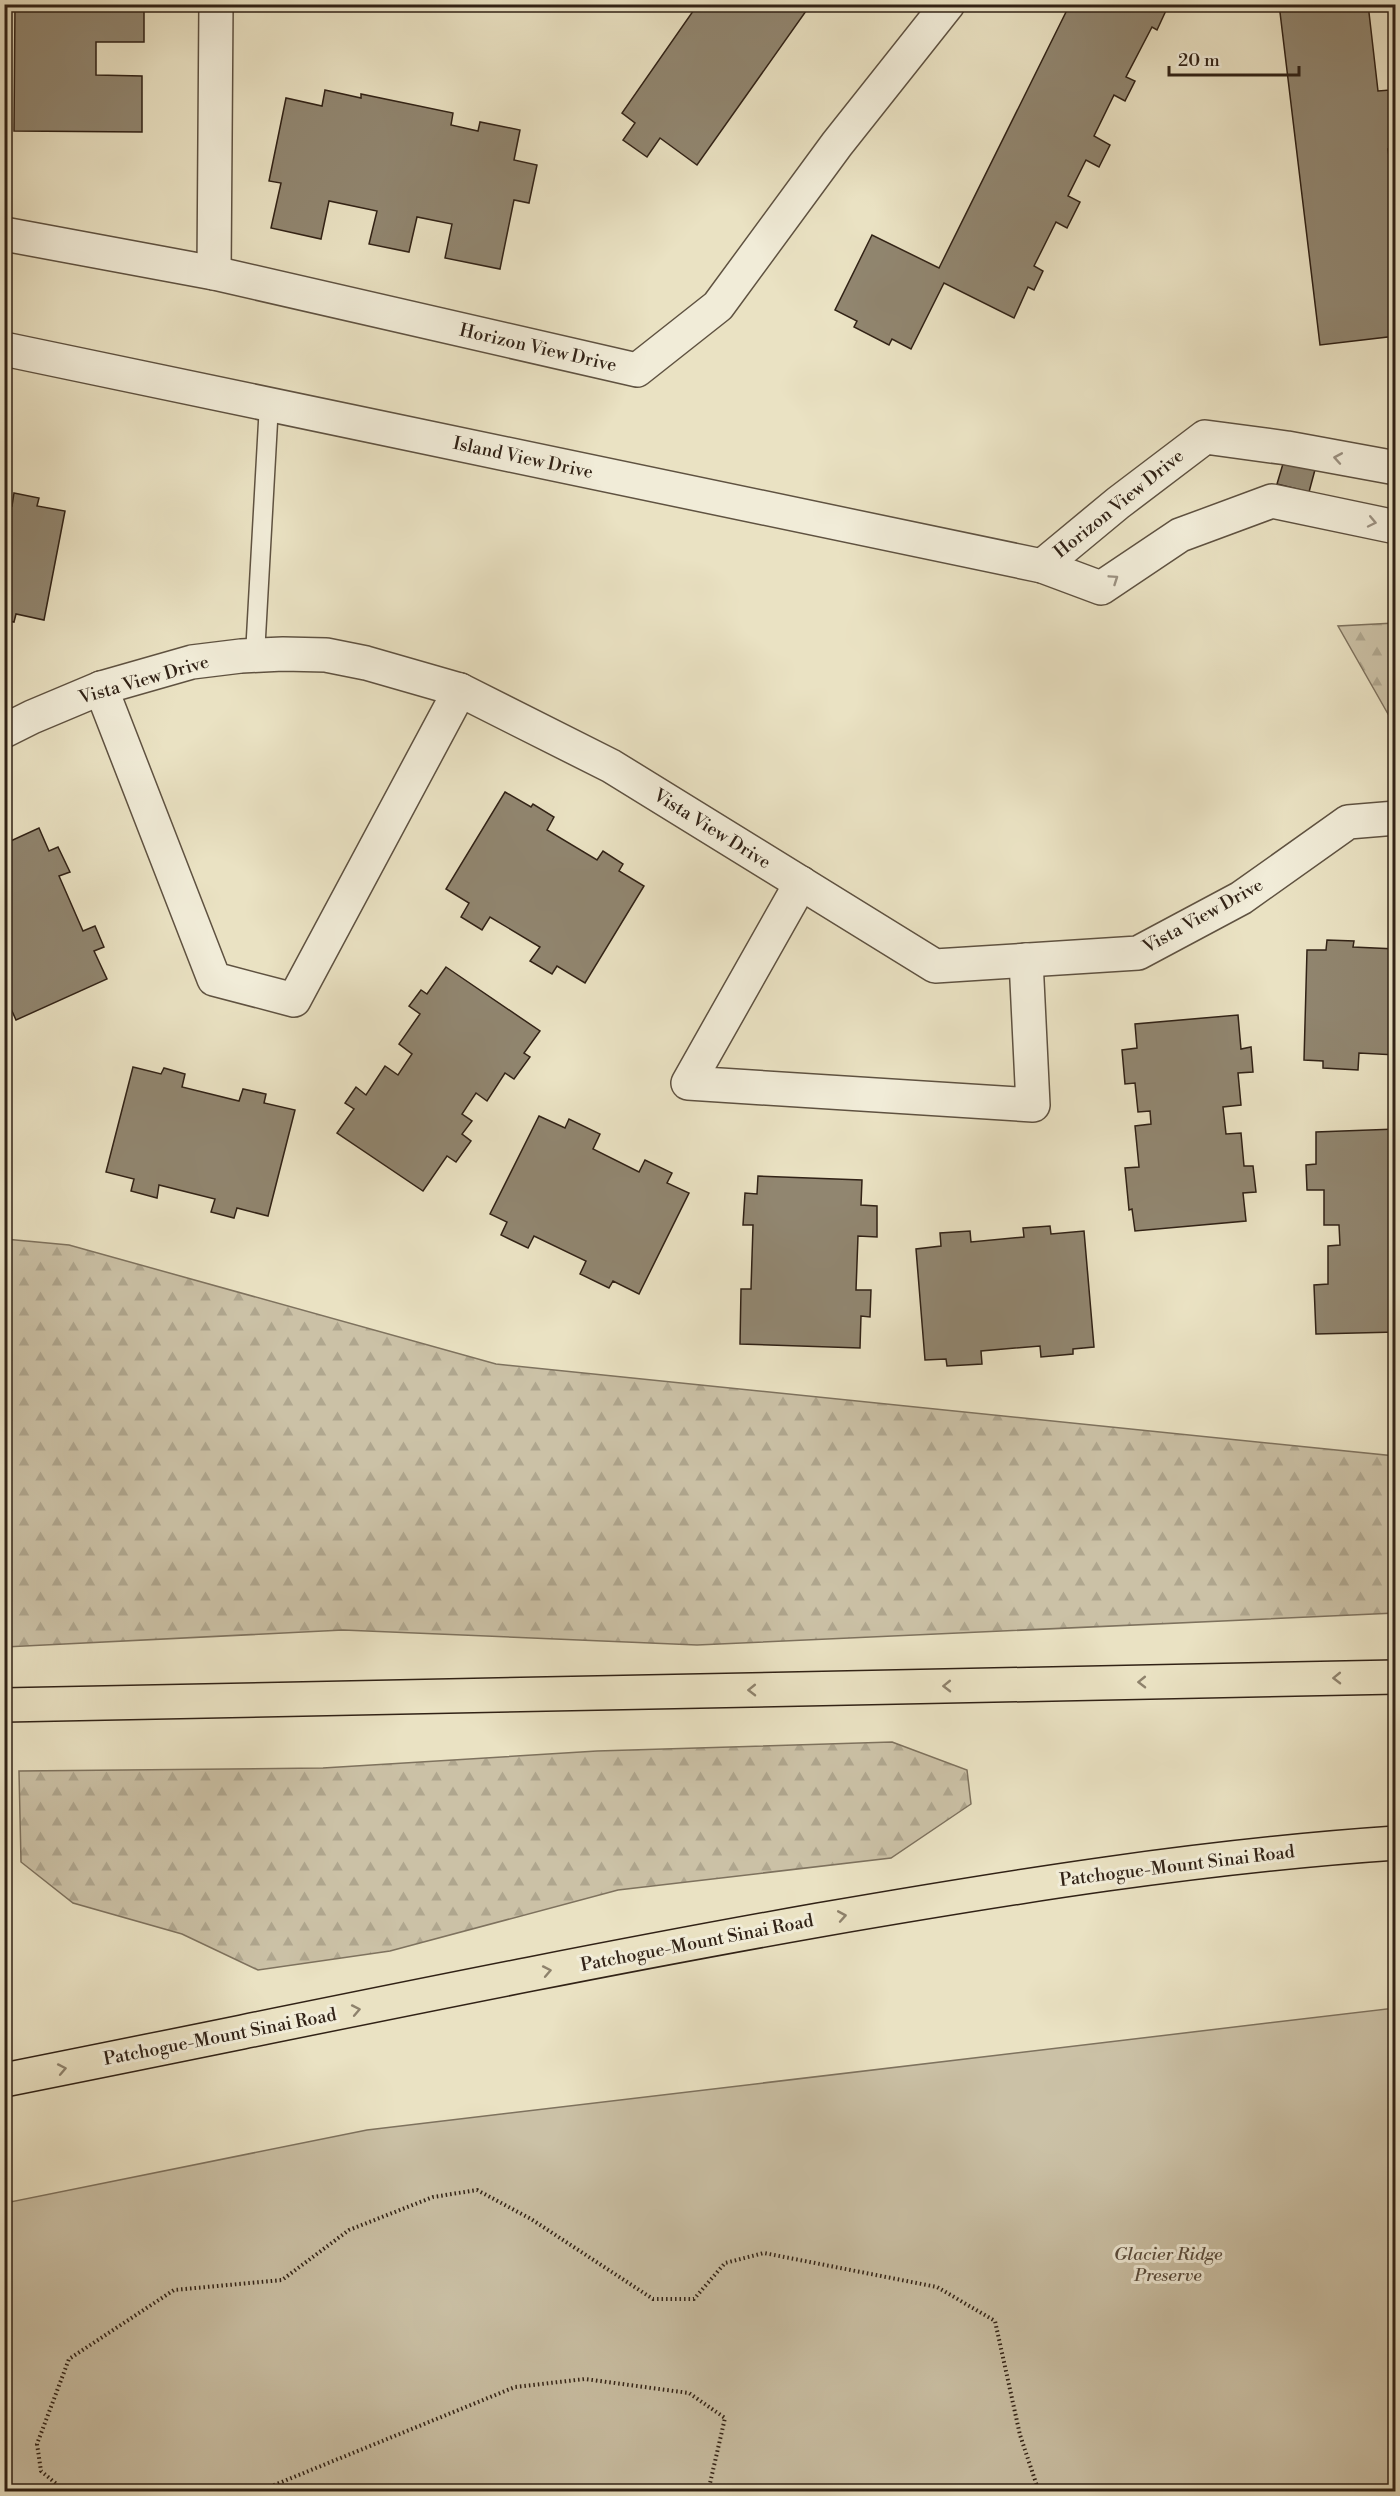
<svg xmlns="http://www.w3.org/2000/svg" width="1400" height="2496" font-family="'Libre Bodoni',serif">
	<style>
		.forest { fill: url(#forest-firs); stroke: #7e725e; stroke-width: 1.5 }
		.green { fill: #cbc1a6; stroke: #7e725e; stroke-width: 1.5 }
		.building { fill: #918670; stroke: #312216; stroke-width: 1.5 }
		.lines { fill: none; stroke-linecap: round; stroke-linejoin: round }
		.lane-casing { stroke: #5f5241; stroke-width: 21 }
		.street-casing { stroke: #5f5241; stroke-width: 36 }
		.highway-casing { stroke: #312216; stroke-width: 36 }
		.path { stroke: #312216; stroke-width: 4; stroke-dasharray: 1.5 3; stroke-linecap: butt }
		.lane { stroke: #f1ecd8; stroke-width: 18 }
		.street { stroke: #f1ecd8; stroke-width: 33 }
		.highway { stroke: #eae2c3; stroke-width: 33 }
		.oneway { stroke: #9b9181 }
		.oneway2 { stroke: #8e826c }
		.labels { text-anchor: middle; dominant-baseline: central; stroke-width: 6; stroke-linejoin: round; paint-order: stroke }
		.street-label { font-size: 18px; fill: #312216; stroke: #f1ecd8 }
		.park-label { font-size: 18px; font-style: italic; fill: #584a3a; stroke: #f1ecd8 }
	</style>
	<defs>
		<pattern id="forest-firs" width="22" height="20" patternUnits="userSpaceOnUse" patternTransform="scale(1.5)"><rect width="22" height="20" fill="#cbc1a6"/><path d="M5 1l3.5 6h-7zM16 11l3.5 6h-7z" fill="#afa68e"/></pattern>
	</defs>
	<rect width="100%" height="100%" fill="#eae2c3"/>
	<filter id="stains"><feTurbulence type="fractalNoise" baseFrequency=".00333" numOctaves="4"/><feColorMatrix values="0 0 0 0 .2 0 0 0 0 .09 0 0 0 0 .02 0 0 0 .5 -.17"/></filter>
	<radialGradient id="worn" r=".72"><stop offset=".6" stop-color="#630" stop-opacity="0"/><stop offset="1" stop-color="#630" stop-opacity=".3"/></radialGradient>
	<g class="forest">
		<polygon points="1395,623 1396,623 1395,722 1392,721 1338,626"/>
		<polygon points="5,1239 69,1245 496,1364 1395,1456 1395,1613 697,1645 343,1630 5,1647"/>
		<polygon points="892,1742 967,1770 971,1804 891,1858 618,1890 390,1951 258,1970 182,1934 73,1903 21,1862 19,1771 323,1768 597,1751"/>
	</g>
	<polygon class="green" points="1395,2008 1395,2491 5,2491 5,2203 367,2130"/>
	<g class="building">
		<polygon points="15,4 144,4 144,42 96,42 96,75 142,76 142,132 14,131"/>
		<polygon points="698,4 811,4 697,165 660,138 647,157 623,140 635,123 622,113"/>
		<polygon points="1070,4 1169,4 1157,30 1152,27 1126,77 1135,81 1125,101 1114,95 1094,136 1110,145 1099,167 1086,160 1068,196 1080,202 1067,228 1056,222 1034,266 1043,271 1034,290 1028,287 1014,318 944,283 911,349 892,339 889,345 854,327 857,321 835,310 872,235 939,268"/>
		<polygon points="1279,4 1368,4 1378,91 1390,90 1396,134 1396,148 1388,149 1396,214 1396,336 1320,345"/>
		<polygon points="325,90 361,98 361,94 453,113 451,125 478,131 480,122 520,130 514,160 537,165 529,203 514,200 500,269 445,258 452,224 417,217 409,252 369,244 377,211 329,201 321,239 271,228 281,183 269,181 286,98 322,106"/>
		<polygon points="1285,457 1316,466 1309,492 1277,484"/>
		<polygon points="14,493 39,498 37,506 65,511 44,620 16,614 14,622 4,620 4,504 12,506"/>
		<polygon points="505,792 531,807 533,804 554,817 547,830 597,860 603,851 623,864 619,871 644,886 585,983 557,966 552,974 530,961 540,947 490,917 482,930 461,917 469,903 446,889"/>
		<polygon points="39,828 49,851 58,847 70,872 59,876 83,931 95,926 104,947 94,951 107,979 16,1020 4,993 4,844"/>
		<polygon points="1327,940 1354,941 1353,947 1396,949 1396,1055 1359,1053 1358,1070 1323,1068 1323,1061 1304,1060 1307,950 1326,950"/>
		<polygon points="446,967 540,1031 524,1053 530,1057 514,1079 505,1073 487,1101 476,1093 462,1114 472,1121 462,1134 471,1141 456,1162 447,1156 423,1191 337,1133 354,1109 345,1103 356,1087 366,1095 385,1066 398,1075 412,1054 399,1044 420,1014 409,1006 421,990 427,994"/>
		<polygon points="1238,1015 1241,1049 1251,1047 1253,1072 1238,1073 1241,1105 1223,1107 1226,1134 1241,1133 1244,1166 1253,1166 1256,1192 1243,1193 1246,1221 1135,1231 1132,1209 1129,1210 1125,1168 1139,1167 1135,1126 1151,1124 1150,1111 1138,1112 1135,1083 1125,1084 1122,1050 1137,1048 1135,1024"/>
		<polygon points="133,1067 161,1074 164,1068 185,1074 182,1087 239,1101 243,1089 266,1094 264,1103 295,1110 268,1216 237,1208 234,1218 211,1212 215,1199 159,1185 157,1198 131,1191 134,1179 106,1172"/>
		<polygon points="539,1116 565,1128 569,1119 600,1134 593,1149 639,1172 645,1160 672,1173 667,1183 689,1193 639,1294 613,1281 609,1288 580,1274 586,1261 534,1236 528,1248 501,1235 507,1222 490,1214"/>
		<polygon points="1396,1129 1396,1332 1316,1334 1314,1285 1328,1284 1328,1246 1340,1245 1339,1225 1324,1225 1324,1190 1307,1190 1306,1165 1316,1164 1316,1132"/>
		<polygon points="758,1176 862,1180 861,1205 877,1206 877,1237 858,1236 856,1290 871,1290 870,1317 861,1316 860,1348 740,1344 741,1289 751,1289 753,1225 743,1225 745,1193 757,1194"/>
		<polygon points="1050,1226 1051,1234 1084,1231 1094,1347 1073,1349 1073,1354 1041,1357 1040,1346 981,1351 982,1364 947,1366 946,1359 925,1360 916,1249 941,1246 940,1233 970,1231 971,1242 1024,1237 1023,1228"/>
	</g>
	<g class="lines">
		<g class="lane-casing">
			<polyline id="lane" points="255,655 269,404"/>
		</g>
		<g class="street-casing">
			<g id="street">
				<polyline points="4,234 214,273 637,370 718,306 837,144 948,4"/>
				<polyline points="214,273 216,4"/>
				<polyline points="4,349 1042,566 1101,588 1180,535 1272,501 1396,527"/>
				<polyline points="1042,566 1118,503 1205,437 1287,448 1396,468"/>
				<polyline points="101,688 214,979 294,1000 460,690"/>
				<polyline points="4,731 32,717 101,688 192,662 241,656 283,654 326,655 366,663 460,690 611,766 935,966 1138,953 1241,898 1348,822 1396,818"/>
				<polyline points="801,883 688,1083 1033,1105 1026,960"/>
			</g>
		</g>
		<g class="highway-casing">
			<g id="highway">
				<polyline points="4,1705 1396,1677"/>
				<path d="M4 2080C276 2026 547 1968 819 1920 1010 1887 1202 1856 1396 1843"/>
			</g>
		</g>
		<g class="path">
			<polyline points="66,2492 41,2471 37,2444 69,2359 174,2290 282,2280 349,2230 433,2197 477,2190 531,2219 653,2299 694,2299 725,2263 764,2253 937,2287 995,2321 1020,2435 1039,2492"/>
			<polyline points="257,2492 515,2387 585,2379 689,2393 725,2418 708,2492"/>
		</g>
		<use href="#lane" class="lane"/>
		<use href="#street" class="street"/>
		<use href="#highway" class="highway"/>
	</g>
	<defs><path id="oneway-chevron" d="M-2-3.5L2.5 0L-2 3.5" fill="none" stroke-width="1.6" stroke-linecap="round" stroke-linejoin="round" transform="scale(1.5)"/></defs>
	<g class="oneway">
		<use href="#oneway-chevron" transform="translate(1338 458) rotate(-170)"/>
		<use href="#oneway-chevron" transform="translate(1372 522) rotate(12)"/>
		<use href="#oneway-chevron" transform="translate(1114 579) rotate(-34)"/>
	</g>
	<g class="oneway2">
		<use href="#oneway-chevron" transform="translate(1337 1678) rotate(179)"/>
		<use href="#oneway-chevron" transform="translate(1142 1682) rotate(179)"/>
		<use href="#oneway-chevron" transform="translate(947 1686) rotate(179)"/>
		<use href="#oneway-chevron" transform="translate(752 1690) rotate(179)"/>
		<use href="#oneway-chevron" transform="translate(842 1916) rotate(-10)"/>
		<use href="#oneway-chevron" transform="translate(547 1971) rotate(-11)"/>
		<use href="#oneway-chevron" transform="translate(356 2010) rotate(-11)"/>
		<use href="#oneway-chevron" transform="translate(62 2069) rotate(-11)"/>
	</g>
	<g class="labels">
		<g class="street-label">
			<text transform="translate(538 348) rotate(13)">Horizon View Drive</text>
			<text transform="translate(523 458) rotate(12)">Island View Drive</text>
			<text transform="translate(1119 504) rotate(-39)">Horizon View Drive</text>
			<text transform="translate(144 680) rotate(-16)">Vista View Drive</text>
			<text transform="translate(712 829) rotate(32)">Vista View Drive</text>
			<text transform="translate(1203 916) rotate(-29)">Vista View Drive</text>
			<text transform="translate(1177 1866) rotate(-7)">Patchogue-Mount Sinai Road</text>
			<text transform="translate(697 1943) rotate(-11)">Patchogue-Mount Sinai Road</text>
			<text transform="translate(220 2037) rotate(-11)">Patchogue-Mount Sinai Road</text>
		</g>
		<g class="park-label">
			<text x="1168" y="2254">Glacier Ridge<tspan x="1168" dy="21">Preserve</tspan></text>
		</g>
	</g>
	<rect width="1400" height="2496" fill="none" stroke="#eae2c3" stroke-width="24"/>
	<rect x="6" y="6" width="1388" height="2484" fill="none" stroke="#312216" stroke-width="3"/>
	<rect x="12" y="12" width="1376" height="2472" fill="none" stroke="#312216" stroke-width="1.5"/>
	<path d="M1169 66v9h130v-9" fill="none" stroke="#312216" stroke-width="3"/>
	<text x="1178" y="66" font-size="18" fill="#312216" stroke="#f1ecd8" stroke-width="4.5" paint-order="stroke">20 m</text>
	<rect width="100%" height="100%" filter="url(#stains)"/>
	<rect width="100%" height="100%" fill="url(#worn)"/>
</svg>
